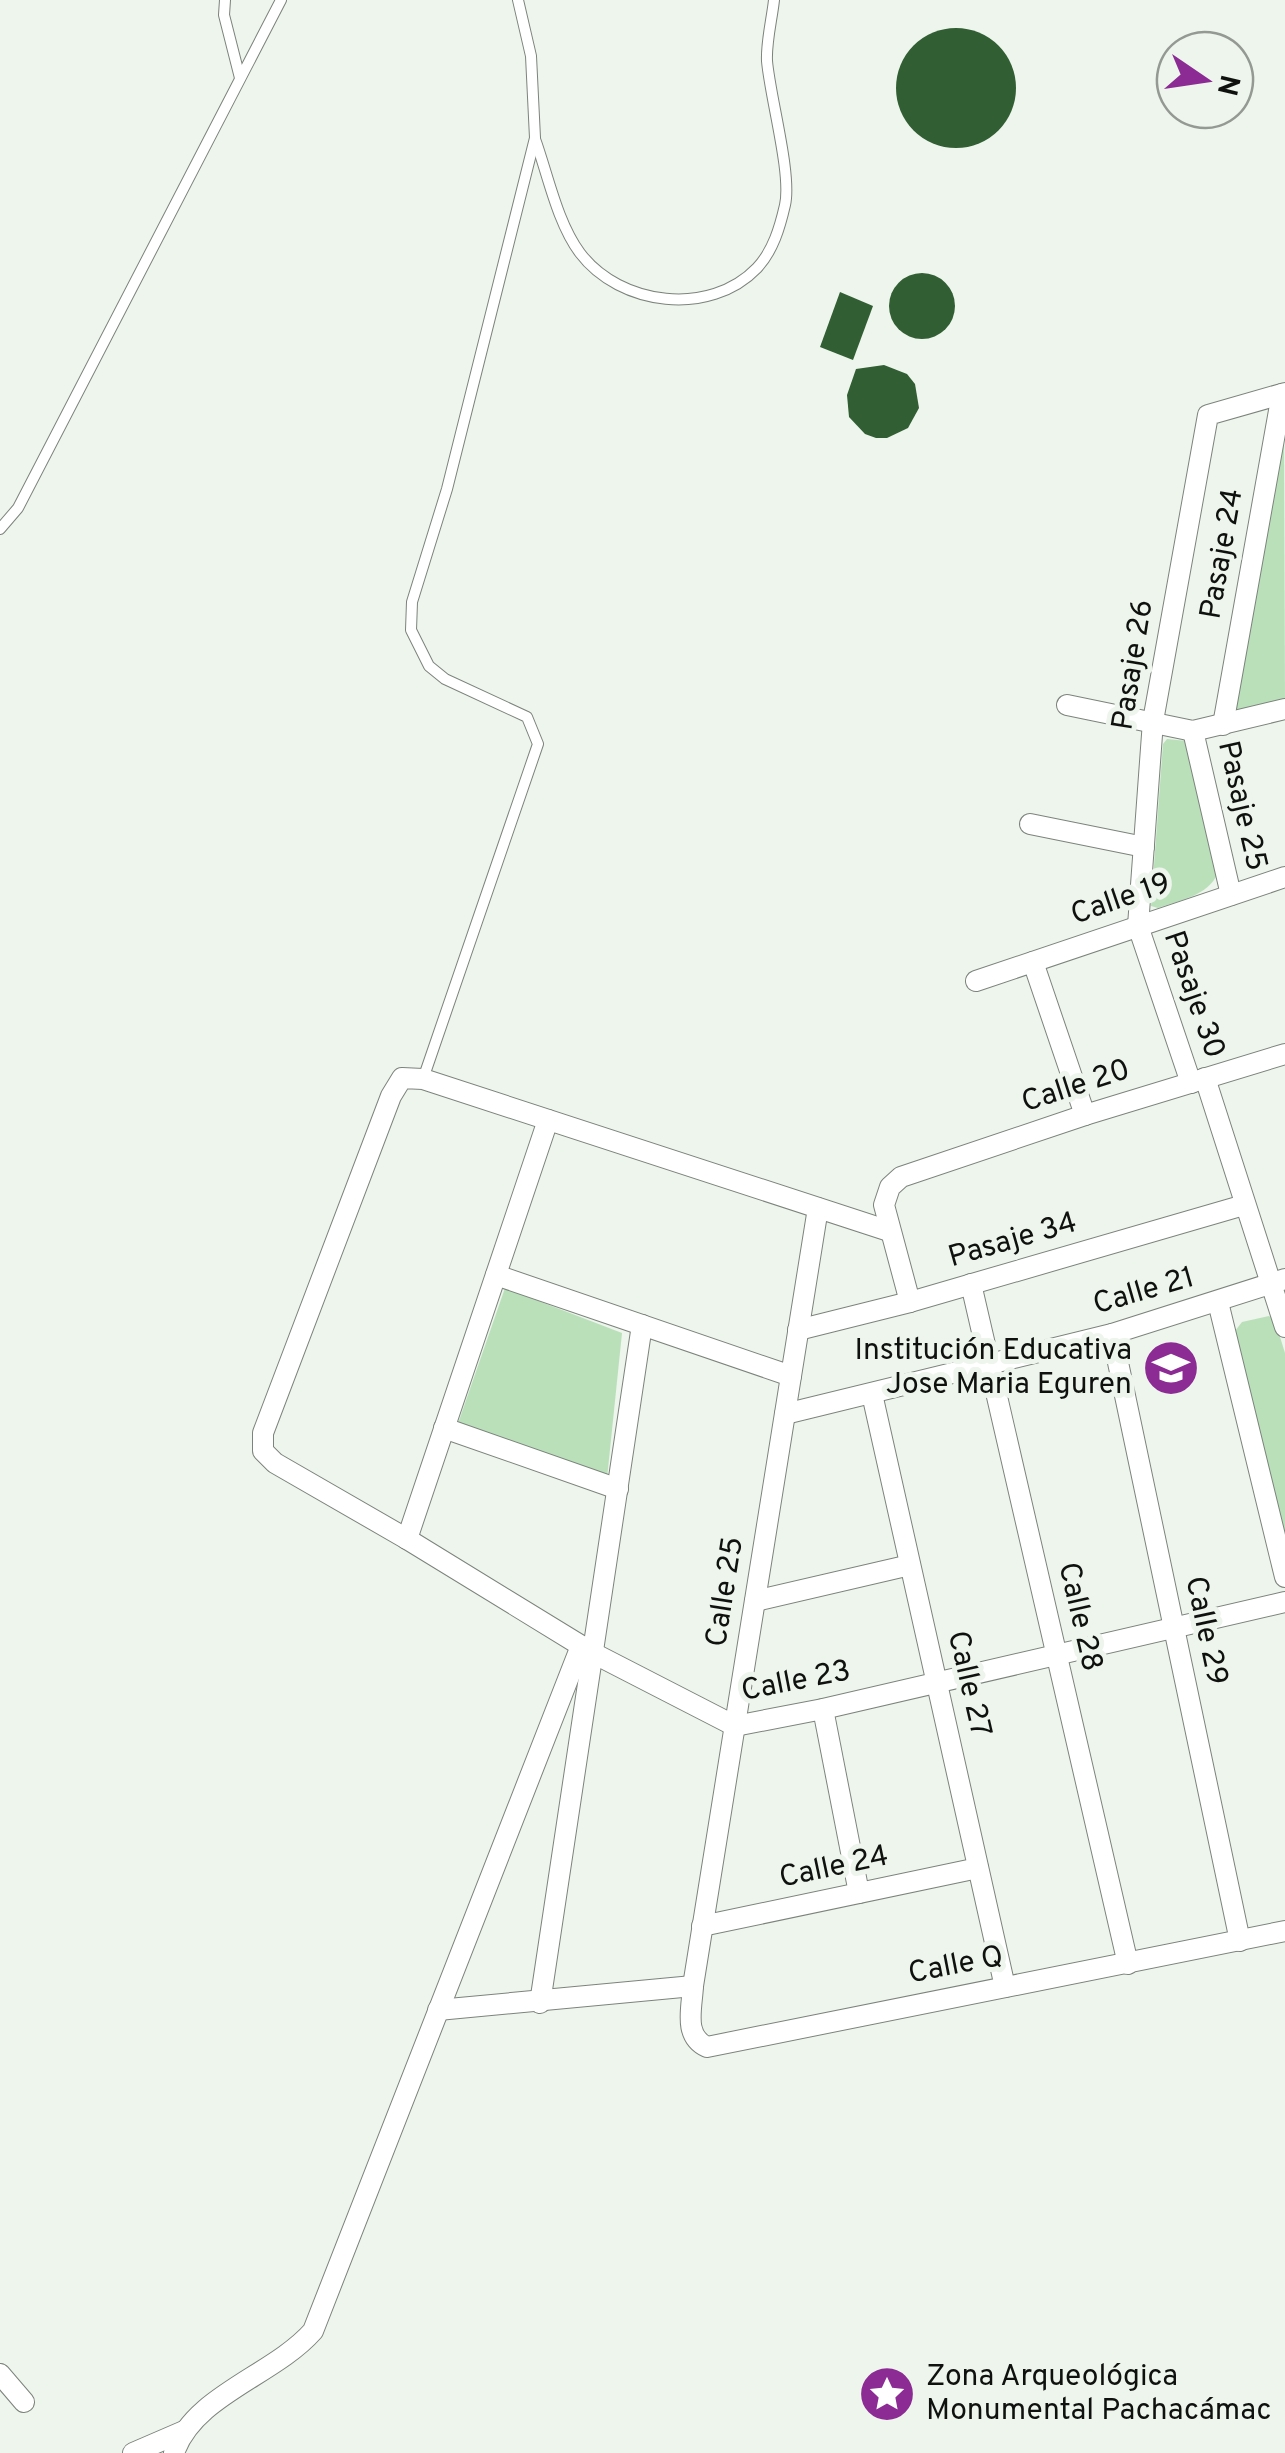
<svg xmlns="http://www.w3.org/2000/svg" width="1285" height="2453" font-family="Overpass,sans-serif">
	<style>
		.green { fill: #bae0ba }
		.building { fill: #315e32 }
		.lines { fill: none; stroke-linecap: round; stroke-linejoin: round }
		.service-casing { stroke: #7c837c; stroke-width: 12 }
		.minor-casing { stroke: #7c837c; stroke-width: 22 }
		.service { stroke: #fff; stroke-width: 10 }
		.minor { stroke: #fff; stroke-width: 20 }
		.labels { text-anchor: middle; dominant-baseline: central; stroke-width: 10; stroke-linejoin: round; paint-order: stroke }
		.street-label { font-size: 30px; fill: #0e110e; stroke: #edf5ec }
		.poi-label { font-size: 30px; fill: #0e110e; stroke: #edf5ec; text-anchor: end }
	</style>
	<rect width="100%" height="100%" fill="#edf5ec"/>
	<g class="green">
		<polygon points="1284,418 1285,707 1234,723"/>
		<path d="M1167 739 1187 741 1218 873C1208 896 1180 900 1158 908L1151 906 1163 744Z"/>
		<polygon points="505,1288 622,1333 606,1488 454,1435"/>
		<polygon points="1269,1316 1275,1321 1285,1353 1285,1539 1235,1331 1242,1322"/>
	</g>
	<g class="building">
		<circle cx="956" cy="88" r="60"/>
		<circle cx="922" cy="306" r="33"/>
		<polygon points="840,292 873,306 853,360 820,347"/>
		<polygon points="884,365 907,374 915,384 919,408 908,428 887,438 876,438 865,434 849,417 847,395 856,369"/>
	</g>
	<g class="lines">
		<g class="service-casing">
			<g id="service">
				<polyline points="225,0 224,15 240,78"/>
				<path d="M535 139C548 175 557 222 580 253 620 306 710 317 757 268 773 251 780 227 785 205 792 174 770 97 767 61 766 42 772 19 774 0"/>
				<polyline points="0,529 18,508 281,0"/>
				<polyline points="423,1079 538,744 527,717 445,679 429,666 411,630 412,602 447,489 535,138 531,56 518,0"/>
			</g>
		</g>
		<g class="minor-casing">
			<g id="minor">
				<polyline points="1067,705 1193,731 1285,709"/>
				<polyline points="1223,725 1282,394"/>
				<polyline points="1193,731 1231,895"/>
				<polyline points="1030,824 1144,847"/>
				<polyline points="1033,962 1085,1115"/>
				<polyline points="976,981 1285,877"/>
				<polyline points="1205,1078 1285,1327"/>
				<polyline points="1191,1083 1138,926 1153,721 1208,415 1285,393"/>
				<path d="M818 1208 693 1986C692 2008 683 2036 707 2047L1285 1931"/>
				<polyline points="889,1231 423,1079 402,1078 391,1096 263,1433 263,1451 275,1463 407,1539 593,1653 735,1726 823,1709 1285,1602"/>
				<polyline points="496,1275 791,1376"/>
				<polyline points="971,1284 1128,1964"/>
				<polyline points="910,1302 884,1205 890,1187 901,1177 1085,1115 1285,1054"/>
				<polyline points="1218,1302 1285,1577"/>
				<polyline points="798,1330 910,1302 1244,1205"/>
				<polyline points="1112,1334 1240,1941"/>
				<polyline points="872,1394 1005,1987"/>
				<polyline points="785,1414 1112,1334 1285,1279"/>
				<polyline points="444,1428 618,1489"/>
				<polyline points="407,1539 548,1120"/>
				<polyline points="755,1601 910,1565"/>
				<polyline points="823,1709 859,1893"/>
				<polyline points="702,1926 978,1868"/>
				<polyline points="540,2003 642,1325"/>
				<polyline points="438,2010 693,1986"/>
				<polyline points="0,2374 24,2402"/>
				<polyline points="133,2453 184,2431"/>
				<path d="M174 2453C194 2395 273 2376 313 2331L581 1646"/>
			</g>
		</g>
		<use href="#service" class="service"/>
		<use href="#minor" class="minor"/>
	</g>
	<defs>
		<g id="school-disc" transform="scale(2.875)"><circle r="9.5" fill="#8c2b94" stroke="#edf5ec"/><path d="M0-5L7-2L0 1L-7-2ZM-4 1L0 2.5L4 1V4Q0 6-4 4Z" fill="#fff"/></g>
		<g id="sight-disc" transform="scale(2.875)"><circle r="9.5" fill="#8c2b94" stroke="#edf5ec"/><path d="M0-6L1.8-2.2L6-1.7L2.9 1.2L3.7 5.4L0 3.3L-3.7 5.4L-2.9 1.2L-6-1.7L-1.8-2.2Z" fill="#fff"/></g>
	</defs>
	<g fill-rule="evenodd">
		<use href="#school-disc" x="1171" y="1368"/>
		<use href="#sight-disc" x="887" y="2394"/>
	</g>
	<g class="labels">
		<g class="street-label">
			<text transform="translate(1223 554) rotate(-80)">Pasaje 24</text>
			<text transform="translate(1134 665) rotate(-81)">Pasaje 26</text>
			<text transform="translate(1241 806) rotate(77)">Pasaje 25</text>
			<text transform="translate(1121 900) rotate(-19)">Calle 19</text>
			<text transform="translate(1193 995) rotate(71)">Pasaje 30</text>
			<text transform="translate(1076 1087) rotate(-18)">Calle 20</text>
			<text transform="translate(1013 1241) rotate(-16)">Pasaje 34</text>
			<text transform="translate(1144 1292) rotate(-16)">Calle 21</text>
			<text transform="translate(726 1592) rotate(-81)">Calle 25</text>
			<text transform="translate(1079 1617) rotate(77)">Calle 28</text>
			<text transform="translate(1205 1631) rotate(78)">Calle 29</text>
			<text transform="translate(796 1682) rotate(-11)">Calle 23</text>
			<text transform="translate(968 1684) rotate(77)">Calle 27</text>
			<text transform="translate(834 1868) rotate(-12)">Calle 24</text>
			<text transform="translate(956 1966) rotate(-11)">Calle Q</text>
		</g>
		<g class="poi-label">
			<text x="1132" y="1351">Institución Educativa<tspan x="1132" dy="34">Jose Maria Eguren</tspan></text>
			<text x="926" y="2377" text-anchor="start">Zona Arqueológica<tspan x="926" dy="34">Monumental Pachacámac</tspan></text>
		</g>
	</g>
	<g transform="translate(1205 80) rotate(103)"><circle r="48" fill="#edf5ec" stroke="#949a93" stroke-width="2.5"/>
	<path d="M0-8L18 38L0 25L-18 38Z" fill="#8c2b94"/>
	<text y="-15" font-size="28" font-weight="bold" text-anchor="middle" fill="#0e110e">N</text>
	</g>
</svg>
